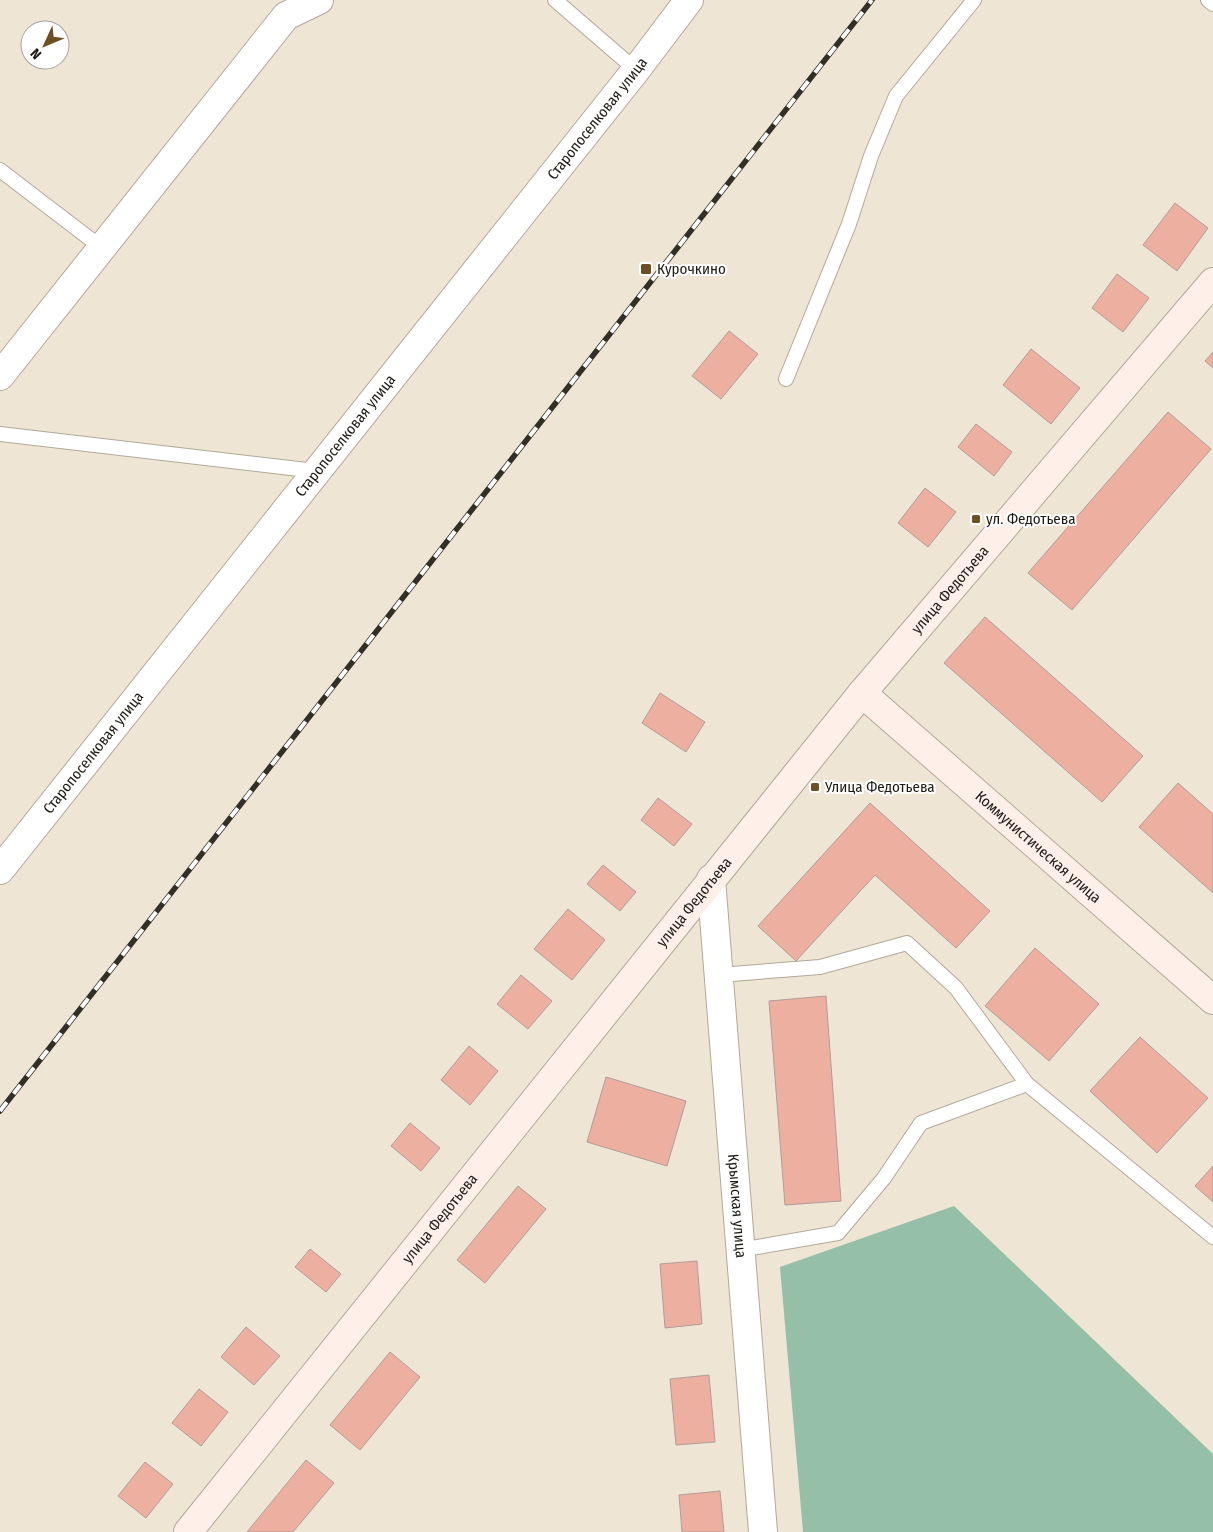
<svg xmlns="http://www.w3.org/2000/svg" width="1213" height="1532" font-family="'Fira Sans Condensed',sans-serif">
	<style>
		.green { fill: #95bfa7 }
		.building { fill: #ecafa0; stroke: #b19d98 }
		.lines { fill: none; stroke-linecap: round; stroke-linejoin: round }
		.service-casing { stroke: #b2a899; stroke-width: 16 }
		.minor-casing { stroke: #b2a899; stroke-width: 30 }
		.secondary-casing { stroke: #b2a899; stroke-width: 30 }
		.service { stroke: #fff; stroke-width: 14 }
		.minor { stroke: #fff; stroke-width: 28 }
		.secondary { stroke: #feefe9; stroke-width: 28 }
		.rail-casing { stroke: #322f27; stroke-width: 5.5 }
		.rail { stroke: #fff; stroke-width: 4; stroke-dasharray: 11; stroke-linecap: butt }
		.poi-dot { fill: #6c5023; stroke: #fff; stroke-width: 2 }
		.labels { text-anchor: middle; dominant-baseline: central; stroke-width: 4; stroke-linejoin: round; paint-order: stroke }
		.street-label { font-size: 15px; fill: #1d1a14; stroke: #fff }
		.poi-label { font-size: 15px; fill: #1d1a14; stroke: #fff; text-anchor: start }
	</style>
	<rect width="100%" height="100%" fill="#efe5d4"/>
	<polygon class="green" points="954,1206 1213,1454 1213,1532 803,1532 780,1267"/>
	<g class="building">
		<polygon points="1175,203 1208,228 1177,271 1143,245"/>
		<polygon points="1117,274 1149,298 1123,332 1092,308"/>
		<polygon points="729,331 758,354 721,399 692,376"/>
		<polygon points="1031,349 1080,388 1051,424 1003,385"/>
		<polygon points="1213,352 1213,368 1205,361"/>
		<polygon points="1168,412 1211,449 1072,610 1028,573"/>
		<polygon points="976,424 1012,452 994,476 958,447"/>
		<polygon points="925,488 956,512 928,547 898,523"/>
		<polygon points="985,617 1143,756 1102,802 944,663"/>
		<polygon points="660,693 705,722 686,752 642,723"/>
		<polygon points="1178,783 1213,814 1213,893 1139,827"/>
		<polygon points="658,798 692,824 674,846 641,820"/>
		<polygon points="870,803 990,911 956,948 875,875 796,961 758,926"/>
		<polygon points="603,865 636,892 620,911 587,884"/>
		<polygon points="568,909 605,940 572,980 534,949"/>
		<polygon points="1035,948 1099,1004 1049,1061 985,1006"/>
		<polygon points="521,975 552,1001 528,1029 497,1004"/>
		<polygon points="826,996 841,1201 785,1205 769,1001"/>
		<polygon points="1140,1037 1208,1098 1157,1153 1090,1091"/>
		<polygon points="469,1046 498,1071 470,1105 441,1080"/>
		<polygon points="606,1077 686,1101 667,1166 587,1142"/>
		<polygon points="410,1123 440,1148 421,1171 391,1146"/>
		<polygon points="1213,1166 1213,1202 1195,1186"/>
		<polygon points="518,1186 546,1209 485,1283 457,1260"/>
		<polygon points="310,1249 341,1274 326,1292 295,1267"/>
		<polygon points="697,1261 702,1324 665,1328 660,1264"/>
		<polygon points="246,1327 280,1356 254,1385 221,1357"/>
		<polygon points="390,1352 420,1377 360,1450 330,1425"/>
		<polygon points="709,1375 715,1442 676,1445 670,1379"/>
		<polygon points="199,1389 228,1412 201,1446 172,1423"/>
		<polygon points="306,1460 334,1483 293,1532 247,1532"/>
		<polygon points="145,1462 173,1484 146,1518 118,1496"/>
		<polygon points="720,1491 724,1532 682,1532 679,1495"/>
	</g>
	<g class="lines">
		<g class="service-casing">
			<g id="service">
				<polyline points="555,0 636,70"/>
				<polyline points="1208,0 1213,4"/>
				<polyline points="0,170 102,248"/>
				<polyline points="786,379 849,224 871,156 896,96 974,0"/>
				<polyline points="0,434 316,471"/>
				<polyline points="719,975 820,967 907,943 956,988 1027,1084 1213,1237"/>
				<polyline points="740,1250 838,1233 884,1178 921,1123 1027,1084"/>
			</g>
		</g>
		<g class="minor-casing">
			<g id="minor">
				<polyline points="0,376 286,16 319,0"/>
				<path id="s1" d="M0 870 636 70 689 0"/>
				<path id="s2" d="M711 879 763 1532"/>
			</g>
		</g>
		<g class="secondary-casing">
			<g id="secondary">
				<path id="s3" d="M862 693 1213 1000"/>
				<path id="s4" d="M188 1532 862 693 1213 282"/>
			</g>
		</g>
		<use href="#service" class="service"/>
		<use href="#minor" class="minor"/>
		<use href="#secondary" class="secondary"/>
		<g class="rail-casing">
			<polyline id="rail" points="0,1111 872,0"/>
		</g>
		<use href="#rail" class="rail"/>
	</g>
	<g class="poi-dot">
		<rect x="640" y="263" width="12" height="12" rx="2.5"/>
		<rect x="971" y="514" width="10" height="10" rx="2.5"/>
		<rect x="810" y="782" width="10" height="10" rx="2.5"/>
	</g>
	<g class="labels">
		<g class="street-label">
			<text stroke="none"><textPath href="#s1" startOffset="960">Старопоселковая улица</textPath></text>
			<text stroke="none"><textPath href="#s1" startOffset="555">Старопоселковая улица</textPath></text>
			<text stroke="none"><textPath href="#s4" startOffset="1212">улица Федотьева</textPath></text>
			<text stroke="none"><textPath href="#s1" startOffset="150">Старопоселковая улица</textPath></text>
			<text stroke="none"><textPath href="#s3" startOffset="234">Коммунистическая улица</textPath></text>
			<text stroke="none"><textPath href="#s4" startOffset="808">улица Федотьева</textPath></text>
			<text stroke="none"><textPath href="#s2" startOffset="328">Крымская улица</textPath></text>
			<text stroke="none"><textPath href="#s4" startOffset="402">улица Федотьева</textPath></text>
		</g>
		<g class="poi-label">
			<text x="657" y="269">Курочкино</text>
			<text x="986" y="519">ул. Федотьева</text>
			<text x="825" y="787">Улица Федотьева</text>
		</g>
	</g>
	<g transform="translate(45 45) rotate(226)"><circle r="24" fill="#ffffff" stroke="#a5a3a1"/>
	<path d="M0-4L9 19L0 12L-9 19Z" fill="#6c5023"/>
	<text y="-8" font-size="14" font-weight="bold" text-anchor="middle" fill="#1d1a14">N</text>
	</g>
</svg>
